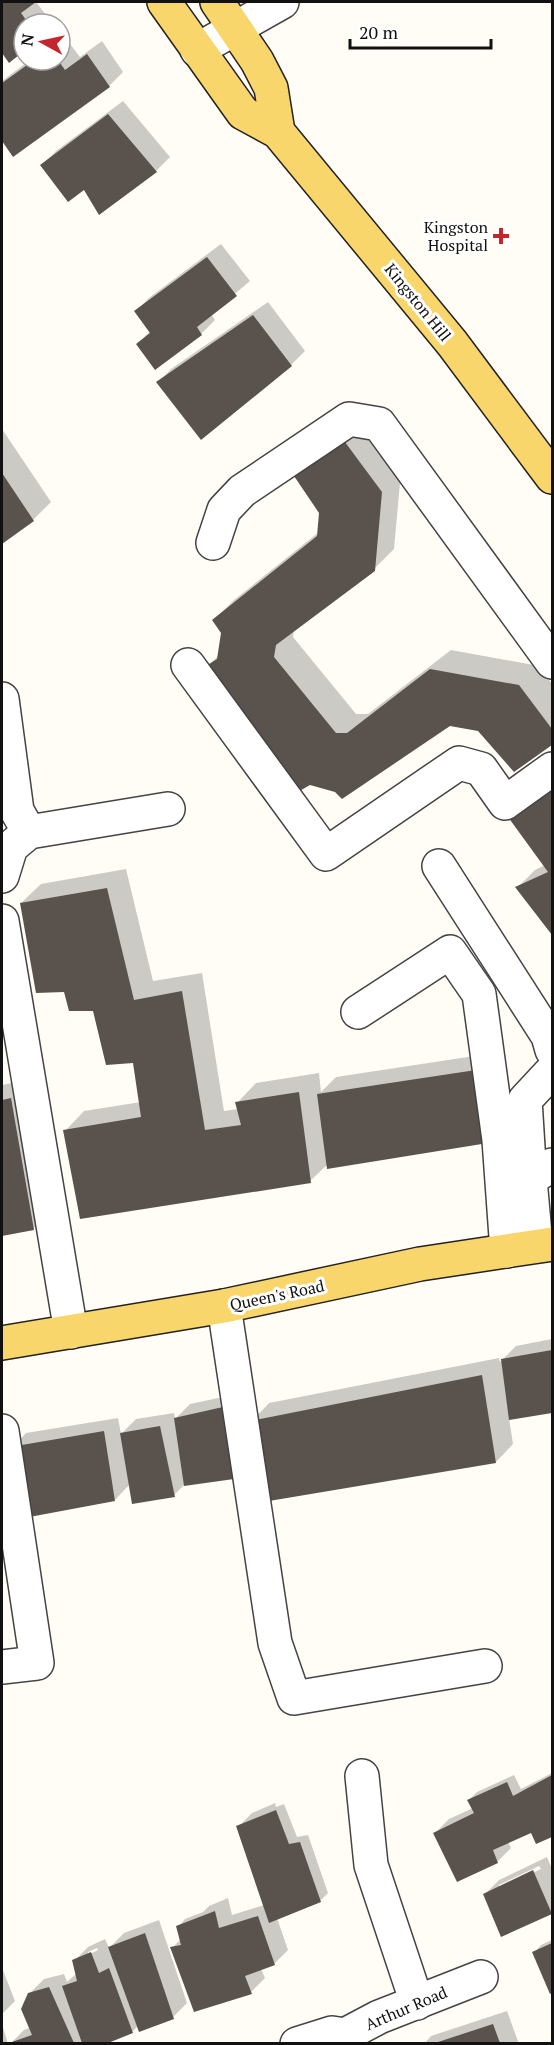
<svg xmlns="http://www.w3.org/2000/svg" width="554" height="2045" font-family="'PT Serif',serif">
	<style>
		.shadow { fill: #0003; fill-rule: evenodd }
		.building { fill: #5a524d }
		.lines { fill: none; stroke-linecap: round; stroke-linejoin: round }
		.minor-casing { stroke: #444; stroke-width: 36 }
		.major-casing { stroke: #222; stroke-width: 36 }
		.minor { stroke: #fff; stroke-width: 33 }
		.major { stroke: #f9d66b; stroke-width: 33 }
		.poi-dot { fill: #c4262e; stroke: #fff; stroke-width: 2 }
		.labels { text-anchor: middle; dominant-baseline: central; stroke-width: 6; stroke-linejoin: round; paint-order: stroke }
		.poi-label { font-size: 16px; fill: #111; stroke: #fff; text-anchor: end }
		.street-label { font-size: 16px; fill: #111; stroke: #fff }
	</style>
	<rect width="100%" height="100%" fill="#fffdf5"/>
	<g class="shadow">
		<polygon points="2,2 36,2 53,24 24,24 24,49 9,61 2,50"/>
		<polygon points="64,36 80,57 102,41 123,72 109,86 13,155 2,139 2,81 30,60 60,60 60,39"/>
		<polygon points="123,101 170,157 156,171 100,213 84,188 42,165 56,151"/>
		<polygon points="221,244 250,281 211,314 215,320 201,334 138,344 150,331 136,311 150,297"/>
		<polygon points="268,302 305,351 291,365 158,383 171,369"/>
		<polygon points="360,416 401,472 394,549 374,569 294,629 293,637 356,714 368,714 451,650 539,666 552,684 552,743 514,770 478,729 450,724 342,797 208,666 219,655 222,633 214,620 234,600 319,532 321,513 294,473"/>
		<polygon points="2,429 51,502 33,520 2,542"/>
		<polygon points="552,784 552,932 517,888 535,870 545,865 510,817"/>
		<polygon points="126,869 153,981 202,973 224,1111 238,1109 237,1103 256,1083 319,1073 321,1092 336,1077 494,1053 505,1124 328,1164 310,1181 65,1131 84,1111 141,1102 134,1062 95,1010 65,991 21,903 41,884"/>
		<polygon points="31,1079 53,1209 33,1229 2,1235 2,1085"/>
		<polygon points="552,1339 552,1412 509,1418 513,1444 496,1462 252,1421 269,1403 499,1358 500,1362 516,1346"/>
		<polygon points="237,1394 185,1484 174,1495 130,1484 115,1500 12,1448 26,1433 118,1418 121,1434 136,1419 174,1413 175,1419 190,1404"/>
		<polygon points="552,1773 552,1836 537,1842 532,1831 508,1842 511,1848 497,1862 435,1833 449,1819 473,1808 469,1800 477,1792 514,1775 521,1789"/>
		<polygon points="275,1803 276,1807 284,1804 297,1837 308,1835 328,1893 320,1901 277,1918 288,1950 274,1964 261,1969 265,1978 251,1992 172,1948 180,1940 178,1927 185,1919 203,1912 209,1906 228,1898 232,1915 264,1905 238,1827 252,1813"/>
		<path d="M547 1857 552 1869V1912L502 1935 485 1894 499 1880ZM539 1866 541 1869 499 1888V1885Z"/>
		<path d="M159 1920 187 2003 173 2017 139 2025 132 2032 104 2044H10L24 2030 31 2027 29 1994 44 1979 64 1974 67 1982 77 1973 74 1961 88 1947 105 1939 109 1948 124 1933ZM97 1948 98 1950 88 1955V1952Z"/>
		<polygon points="552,1940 552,1991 551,1992 534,1953 541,1945"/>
		<polygon points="2,1968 15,2001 2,2014"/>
		<polygon points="507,2011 519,2044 424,2044 431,2036"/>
		<polygon points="2,2024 8,2044 2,2044"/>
	</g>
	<g class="building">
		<polygon points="2,2 36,2 21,13 29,24 24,24 24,51 9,63 2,53"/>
		<polygon points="87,54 110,87 13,157 2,141 2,83 34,60 58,60 65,70"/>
		<polygon points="108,114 157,172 99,215 84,190 68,202 40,165"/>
		<polygon points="207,257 237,296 197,327 202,335 155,370 136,344 150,333 134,311"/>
		<polygon points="253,315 292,366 201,440 156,382"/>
		<polygon points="339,434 382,492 375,571 276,645 274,657 336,733 347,733 430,669 519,685 552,729 552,745 514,772 478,731 450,726 342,799 335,792 310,785 296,793 206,666 217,659 221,633 212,620 317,536 319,513 292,473"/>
		<polygon points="2,473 34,521 2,544"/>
		<polygon points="552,789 552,935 515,887 548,872 508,817"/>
		<polygon points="107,888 134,1000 182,991 205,1130 241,1125 235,1102 299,1092 311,1183 80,1219 63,1130 141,1117 133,1063 106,1065 93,1011 69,1011 64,992 36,993 20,903"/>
		<polygon points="476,1070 488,1143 327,1169 317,1094"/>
		<polygon points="11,1098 34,1230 2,1236 2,1100"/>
		<polygon points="552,1350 552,1413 509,1420 501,1359"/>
		<polygon points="482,1375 496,1463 263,1502 250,1421"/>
		<polygon points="223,1407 234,1479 184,1486 174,1418"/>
		<polygon points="160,1426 175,1497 132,1504 120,1433"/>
		<polygon points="104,1431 115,1501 24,1518 10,1447"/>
		<polygon points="552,1775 552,1837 536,1844 531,1833 493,1850 498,1863 457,1882 433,1833 474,1813 467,1800 507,1782 513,1796"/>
		<polygon points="276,1810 289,1844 300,1842 321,1902 269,1923 236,1826"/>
		<polygon points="533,1870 552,1914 501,1937 483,1894"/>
		<polygon points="215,1911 219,1928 258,1916 275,1965 245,1976 252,1994 194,2012 170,1947 181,1945 176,1926"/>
		<polygon points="145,1933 174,2019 139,2032 108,1947"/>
		<polygon points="552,1943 552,1993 550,1994 532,1952"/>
		<polygon points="91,1952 99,1973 109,1968 133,2033 108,2043 82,2043 62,1986 77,1981 72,1960"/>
		<polygon points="49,1987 74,2043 9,2043 32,2035 21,2009 28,1993"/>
		<polygon points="493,2024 500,2043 435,2043"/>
	</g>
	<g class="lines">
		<g class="minor-casing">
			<g id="minor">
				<polyline points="197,50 282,2"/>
				<polyline points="213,543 224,510 242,491 349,419 379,424 552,662"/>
				<polyline points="188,665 326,854 459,763 481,769 505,803 552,769"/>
				<polyline points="2,699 17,811 29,832"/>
				<polyline points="439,866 548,1036 552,1050"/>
				<polyline points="2,876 11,847 29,832 168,809"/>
				<polyline points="2,921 71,1332"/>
				<polyline points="358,1012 450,952 479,994 499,1140 507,1251"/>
				<polyline points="530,1179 525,1100 552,1071"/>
				<polyline points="536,1246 530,1179 552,1165"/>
				<polyline points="224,1306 275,1643 294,1698 485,1666"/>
				<polyline points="2,1431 37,1663 2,1667"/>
				<polyline points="362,1776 371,1865 417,2003"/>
				<polyline points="297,2044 332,2033 345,2035 379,2017 481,1977"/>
			</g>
		</g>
		<g class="major-casing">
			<g id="major">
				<polyline points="164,2 243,113 278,132 452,343 552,477"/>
				<polyline points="217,2 257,61 271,88 278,132"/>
				<polyline points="2,1343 224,1306 420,1264 552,1244"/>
			</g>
		</g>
		<use href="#minor" class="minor"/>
		<use href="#major" class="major"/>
	</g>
	<path class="poi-dot" d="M498 227h6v6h6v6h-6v6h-6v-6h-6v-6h6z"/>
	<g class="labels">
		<g class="poi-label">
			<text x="488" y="227">Kingston<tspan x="488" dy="18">Hospital</tspan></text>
		</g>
		<g class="street-label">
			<text transform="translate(418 302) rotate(51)">Kingston Hill</text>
			<text transform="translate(277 1295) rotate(-12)">Queen's Road</text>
			<text transform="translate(406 2008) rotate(-23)">Arthur Road</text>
		</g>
	</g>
	<rect width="554" height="2045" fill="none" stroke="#111111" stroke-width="6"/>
	<g transform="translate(42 42) rotate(278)"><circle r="28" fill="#ffffff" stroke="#a0a0a0" stroke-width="1.5"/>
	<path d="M0-4.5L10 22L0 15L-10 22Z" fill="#c4262e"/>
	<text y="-9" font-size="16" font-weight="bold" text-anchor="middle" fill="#111111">N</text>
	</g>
	<path d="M350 39v9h141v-9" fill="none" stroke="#111111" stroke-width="3"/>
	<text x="359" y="39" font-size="18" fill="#111111" stroke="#ffffff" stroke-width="4.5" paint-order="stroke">20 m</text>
</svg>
